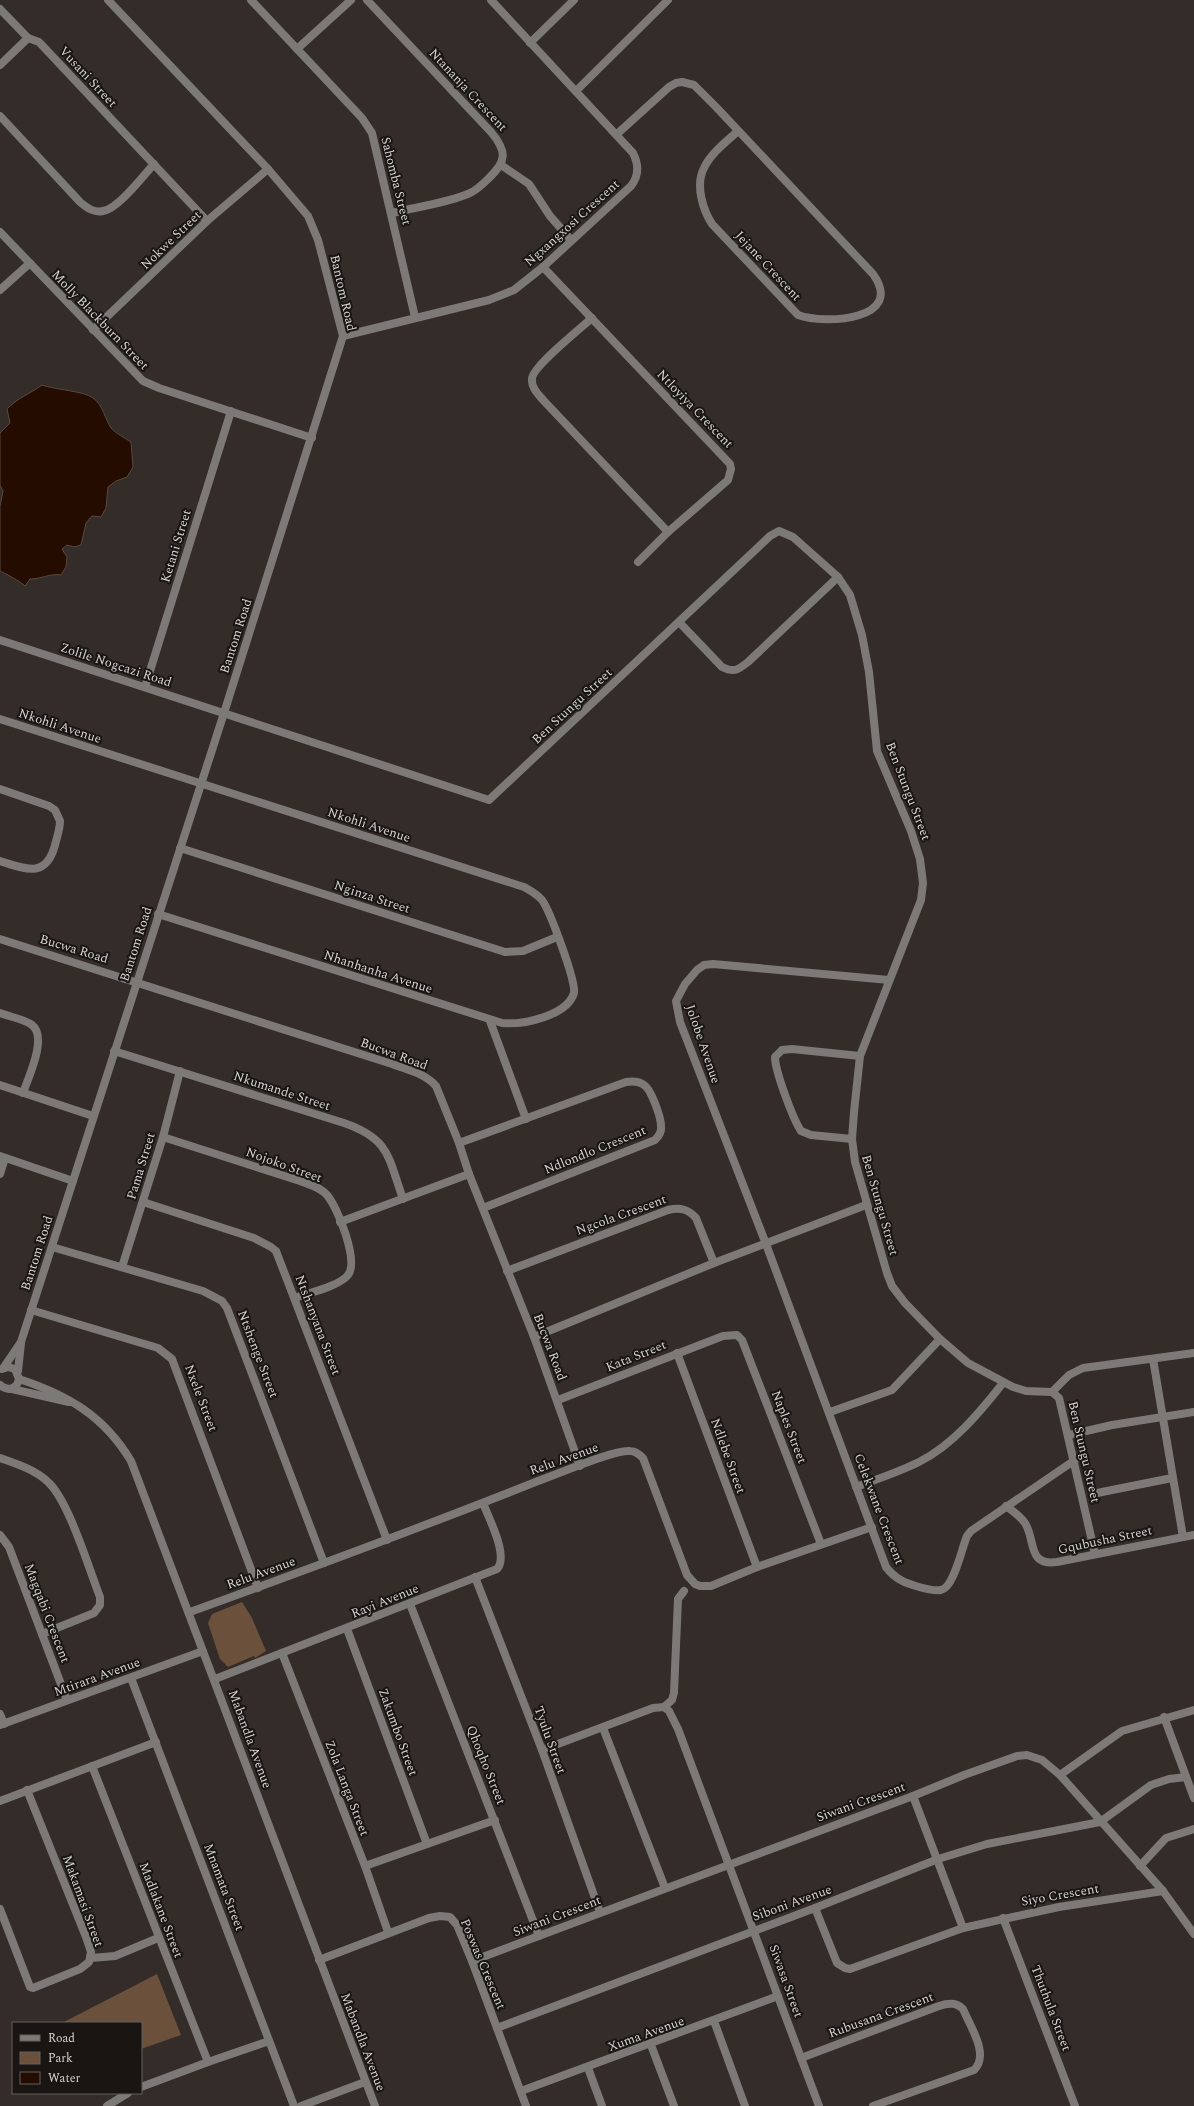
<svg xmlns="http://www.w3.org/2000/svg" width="1194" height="2106" font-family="Spectral,serif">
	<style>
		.green { fill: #6b503c }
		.water { fill: #240c00; stroke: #5a483e }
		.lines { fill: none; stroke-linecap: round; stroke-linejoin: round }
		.minor { stroke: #7c7976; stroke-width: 8 }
		.labels { text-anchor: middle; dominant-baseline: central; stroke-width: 4; stroke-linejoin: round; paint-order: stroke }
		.street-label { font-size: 13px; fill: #d7d3d0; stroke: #181513 }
	</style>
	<rect width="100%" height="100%" fill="#332c28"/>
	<g class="green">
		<polygon points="242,1602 252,1618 266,1651 255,1658 254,1656 228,1667 220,1659 208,1623 212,1614"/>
		<polygon points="157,1974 181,2035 141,2049 141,2023 62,2023"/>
	</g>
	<path class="water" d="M42 385C56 390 84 391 93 398 103 405 105 419 111 428 115 433 125 438 131 442L133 467 127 477 116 481 108 487 106 508 101 517 92 516 86 523 81 545 74 547 67 545 62 549 67 557 66 567 61 575C51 573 41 579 30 579L25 586C21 582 5 573 0 571V506L3 491 0 485V433L10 423 7 409C17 398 30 394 42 385Z"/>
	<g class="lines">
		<g class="minor">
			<polyline points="251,0 362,118 372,133 415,317"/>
			<path d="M367 0 491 132C507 151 507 161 489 178 483 184 477 190 470 193 448 203 416 207 392 213"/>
			<polyline points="0,9 28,38"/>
			<polyline points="530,43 574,0"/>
			<polyline points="297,49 351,0"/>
			<polyline points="0,65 28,38 39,42 207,221"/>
			<polyline points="576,91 668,0"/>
			<path d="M0 116 80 202C87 208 94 213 103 211 118 209 143 176 154 164"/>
			<path d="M617 134 669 87 676 83 682 82 694 85 717 108 873 274C906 320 825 325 798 315L712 224C703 210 695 185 704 168 711 153 726 142 738 131"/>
			<polyline points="501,165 529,184 550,216 571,240"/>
			<polyline points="0,232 143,381 159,388 312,438"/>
			<polyline points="543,267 730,464 731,469 728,480 668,532 638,562"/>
			<polyline points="0,290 30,263"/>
			<path d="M592 318C581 328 532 367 532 379 531 388 539 395 544 401L668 532"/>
			<polyline points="93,330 207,221 268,169"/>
			<path d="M343 336 489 300 514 290 543 267 631 186C639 176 639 165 633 153L491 0"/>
			<path d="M679 622 722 667C734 673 738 670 748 662L838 577"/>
			<polyline points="0,640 489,800 770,536 779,531 793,537 838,577 850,595 862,635 869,672 877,751 911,831 920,859 923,883 921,900 860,1056 854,1112 852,1139 855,1162 887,1273 892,1286 905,1303 940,1339 968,1363 1013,1387 1026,1391 1052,1392 1059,1398 1095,1554"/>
			<polyline points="145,687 231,411"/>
			<path d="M0 719 524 887C531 891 537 894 542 900 550 911 576 981 574 993 567 1016 523 1025 502 1023L158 914"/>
			<path d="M0 789 49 806 55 810 60 821C60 829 57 837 55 845 46 879 25 869 0 861"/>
			<polyline points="180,848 505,952 523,951 557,937"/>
			<path d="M0 939 392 1064C408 1070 424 1073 436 1086L459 1143 469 1174 534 1337 580 1466"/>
			<path d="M889 980 713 964 704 965 697 970 685 984 676 1001 680 1022 766 1244 886 1567C895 1579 905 1583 919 1587 926 1589 934 1591 941 1590 954 1588 962 1547 967 1536L971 1531 1075 1460"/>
			<path d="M0 1013C10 1017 24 1019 32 1025 48 1037 28 1078 23 1093"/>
			<polyline points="490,1021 526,1119"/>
			<path d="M114 1051 344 1123C390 1139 388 1157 403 1199"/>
			<polyline points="0,1085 93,1116"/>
			<path d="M163 1137 300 1181C310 1185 320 1187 327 1195 338 1208 359 1261 348 1275 340 1286 308 1293 295 1298"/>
			<path d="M852 1139 811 1135 801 1131C793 1119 775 1071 775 1057L782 1050 792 1049 860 1056"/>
			<path d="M459 1143 626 1082C632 1081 639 1081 644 1085 651 1089 661 1117 661 1126 662 1132 659 1136 655 1140L483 1208"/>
			<polyline points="0,1156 73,1181"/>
			<polyline points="0,1174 5,1158"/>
			<polyline points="143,1202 254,1238 271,1247 276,1251 387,1540"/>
			<polyline points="340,1222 469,1174"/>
			<polyline points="52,1247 203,1291 222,1301 227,1308 324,1563"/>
			<polyline points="122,1267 163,1137 180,1071"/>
			<path d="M507 1271 668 1210C680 1207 688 1209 696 1218L714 1263"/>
			<polyline points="31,1310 158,1348 172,1359 258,1588"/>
			<polyline points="534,1337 714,1263 866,1205"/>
			<polyline points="677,1353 757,1567"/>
			<polyline points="1153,1359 1183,1537"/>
			<polyline points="4,1367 21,1342 224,713 343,336 318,240 308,216 268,169 108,0"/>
			<polyline points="18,1371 21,1343"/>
			<path d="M19 1379C68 1395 104 1416 131 1461L375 2106"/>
			<path d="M0 1385C8 1392 17 1389 19 1379L15 1369 8 1367 2 1369"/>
			<polyline points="12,1389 69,1402"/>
			<polyline points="1052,1392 1069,1375 1083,1368 1194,1353"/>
			<polyline points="558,1400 723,1336 737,1335 742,1340 821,1544"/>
			<polyline points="830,1412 892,1390 940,1339"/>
			<polyline points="1069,1435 1112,1425 1194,1412"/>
			<path d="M0 1458C17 1464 36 1470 49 1483 69 1502 89 1569 100 1597V1605L94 1613 42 1634"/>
			<path d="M856 1487C877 1479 899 1472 919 1462 953 1445 980 1412 1003 1383"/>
			<polyline points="1092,1494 1172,1478"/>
			<path d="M1006 1506C1013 1511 1020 1516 1025 1523 1036 1541 1027 1566 1057 1562L1194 1535"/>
			<polyline points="0,1535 9,1547 67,1700"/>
			<polyline points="475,1577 542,1750 600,1912"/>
			<polyline points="410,1604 539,1936"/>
			<path d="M190 1612C306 1570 423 1527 538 1481 556 1475 614 1449 630 1451 635 1451 639 1454 643 1458L687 1575 695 1584 700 1586H711L757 1567 872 1527"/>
			<polyline points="347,1629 427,1844"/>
			<polyline points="282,1653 365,1866 388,1932"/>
			<polyline points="131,1678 294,2106"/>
			<path d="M215 1679 497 1569C509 1556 489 1519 483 1503"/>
			<polyline points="664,1707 672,1700 674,1693 678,1599 684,1591"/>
			<polyline points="0,1714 4,1724"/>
			<polyline points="1164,1717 1194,1798"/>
			<polyline points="0,1725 203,1651"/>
			<polyline points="603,1728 665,1888"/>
			<polyline points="542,1750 653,1708 664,1707 669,1711 678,1729 819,2106"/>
			<polyline points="92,1766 208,2062"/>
			<polyline points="1060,1775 1122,1731 1194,1710"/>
			<polyline points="913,1796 963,1928"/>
			<polyline points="0,1801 156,1742"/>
			<polyline points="365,1866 495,1820"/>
			<polyline points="1140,1866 1166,1838 1194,1829"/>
			<polyline points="815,1908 837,1963 845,1968 850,1969 963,1928 1059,1907 1163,1891"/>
			<polyline points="0,1909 30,1987 33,1988 80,1969 89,1962 91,1952 86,1937 27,1790"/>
			<polyline points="1003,1918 1075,2106"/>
			<polyline points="91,1958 115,1956 158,1938"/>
			<polyline points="319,1960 429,1918 440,1916 450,1917 457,1925 472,1961 526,2106"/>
			<polyline points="472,1961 913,1796 964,1775 1017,1756 1027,1755 1042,1760 1060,1775 1163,1891 1194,1934"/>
			<polyline points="714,2021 745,2106"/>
			<polyline points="497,2028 815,1908 938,1859 987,1844 1100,1822 1151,1785 1169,1779 1186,1777"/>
			<polyline points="651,2045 674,2106"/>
			<path d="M801 2058 939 2006C948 2003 956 2002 963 2009 970 2026 990 2055 974 2070L873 2106"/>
			<polyline points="588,2068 602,2106"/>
			<polyline points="141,2087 208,2062 269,2041"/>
			<polyline points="521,2091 778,1996"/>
			<polyline points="107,2106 128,2093"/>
			<polyline points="301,2106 365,2082"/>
		</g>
	</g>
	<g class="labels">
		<g class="street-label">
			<text transform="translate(88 77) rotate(47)">Vusani Street</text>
			<text transform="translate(468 90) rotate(47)">Ntananja Crescent</text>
			<text transform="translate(396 181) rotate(76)">Sahomba Street</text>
			<text transform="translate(572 223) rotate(-42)">Ngxangxosi Crescent</text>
			<text transform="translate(171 240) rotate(-44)">Nokwe Street</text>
			<text transform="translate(768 266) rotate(47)">Jejane Crescent</text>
			<text transform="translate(343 293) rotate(77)">Bantom Road</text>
			<text transform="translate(100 320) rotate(46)">Molly Blackburn Street</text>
			<text transform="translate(695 409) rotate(46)">Ntloyiya Crescent</text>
			<text transform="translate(176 546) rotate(-73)">Ketani Street</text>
			<text transform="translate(236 636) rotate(-72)">Bantom Road</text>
			<text transform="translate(116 665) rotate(18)">Zolile Nogcazi Road</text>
			<text transform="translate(572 706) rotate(-43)">Ben Stungu Street</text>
			<text transform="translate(60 726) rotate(18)">Nkohli Avenue</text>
			<text transform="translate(908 791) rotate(69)">Ben Stungu Street</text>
			<text transform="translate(369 825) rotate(18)">Nkohli Avenue</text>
			<text transform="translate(372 897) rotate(18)">Nginza Street</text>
			<text transform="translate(136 944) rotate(-72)">Bantom Road</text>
			<text transform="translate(74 949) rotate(17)">Bucwa Road</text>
			<text transform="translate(378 972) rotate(18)">Nhanhanha Avenue</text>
			<text transform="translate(703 1044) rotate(71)">Jolobe Avenue</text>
			<text transform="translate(394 1054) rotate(20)">Bucwa Road</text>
			<text transform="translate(282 1091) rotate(18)">Nkumande Street</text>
			<text transform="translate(595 1150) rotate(-22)">Ndlondlo Crescent</text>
			<text transform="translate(284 1165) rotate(20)">Nojoko Street</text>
			<text transform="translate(141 1166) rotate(-73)">Pama Street</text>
			<text transform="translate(880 1205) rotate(74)">Ben Stungu Street</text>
			<text transform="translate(621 1215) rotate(-20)">Ngcola Crescent</text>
			<text transform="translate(37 1253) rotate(-72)">Bantom Road</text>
			<text transform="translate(318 1325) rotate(69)">Ntshanyana Street</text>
			<text transform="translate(550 1347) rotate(69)">Bucwa Road</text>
			<text transform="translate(258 1354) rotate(69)">Ntshenge Street</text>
			<text transform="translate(636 1356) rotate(-22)">Kata Street</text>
			<text transform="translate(201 1398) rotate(69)">Nxele Street</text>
			<text transform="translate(789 1427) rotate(69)">Naples Street</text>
			<text transform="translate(1084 1452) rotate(77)">Ben Stungu Street</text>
			<text transform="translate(728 1456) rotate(70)">Ndlebe Street</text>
			<text transform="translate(564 1459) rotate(-20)">Relu Avenue</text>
			<text transform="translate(879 1509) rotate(69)">Celekwane Crescent</text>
			<text transform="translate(1105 1540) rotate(-12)">Gqubusha Street</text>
			<text transform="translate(261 1573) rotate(-20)">Relu Avenue</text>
			<text transform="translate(385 1601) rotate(-22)">Rayi Avenue</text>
			<text transform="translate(47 1613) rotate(69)">Magqabi Crescent</text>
			<text transform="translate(97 1677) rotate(-20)">Mtirara Avenue</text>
			<text transform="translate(398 1732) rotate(70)">Zakumbo Street</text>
			<text transform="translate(250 1739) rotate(70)">Mabandla Avenue</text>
			<text transform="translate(550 1740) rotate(70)">Tyulu Street</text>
			<text transform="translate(486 1765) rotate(68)">Qhoqho Street</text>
			<text transform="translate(347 1788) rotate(69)">Zola Langa Street</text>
			<text transform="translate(861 1802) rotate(-20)">Siwani Crescent</text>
			<text transform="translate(224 1887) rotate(69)">Mnamata Street</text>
			<text transform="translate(1060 1895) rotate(-10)">Siyo Crescent</text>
			<text transform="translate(83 1901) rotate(70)">Makamasi Street</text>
			<text transform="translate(792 1903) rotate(-20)">Siboni Avenue</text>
			<text transform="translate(161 1910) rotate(69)">Madlakane Street</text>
			<text transform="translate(557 1916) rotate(-21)">Siwani Crescent</text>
			<text transform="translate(483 1964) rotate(67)">Poswas Crescent</text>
			<text transform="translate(786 1981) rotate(70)">Siwasa Street</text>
			<text transform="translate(1051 2008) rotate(69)">Thuthula Street</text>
			<text transform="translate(881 2015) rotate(-20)">Rubusana Crescent</text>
			<text transform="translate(646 2034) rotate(-20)">Xuma Avenue</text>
			<text transform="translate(363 2042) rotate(69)">Mabandla Avenue</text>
		</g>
	</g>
	<rect x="12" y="2022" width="130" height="72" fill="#181513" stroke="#64615f"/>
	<rect x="20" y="2035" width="20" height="6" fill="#7c7976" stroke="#64615f"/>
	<text x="48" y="2042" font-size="12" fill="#d7d3d0">Road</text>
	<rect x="20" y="2052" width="20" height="12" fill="#6b503c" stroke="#64615f"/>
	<text x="48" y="2062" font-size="12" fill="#d7d3d0">Park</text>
	<rect x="20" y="2072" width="20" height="12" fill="#240c00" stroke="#64615f"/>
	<text x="48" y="2082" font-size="12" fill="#d7d3d0">Water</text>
</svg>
